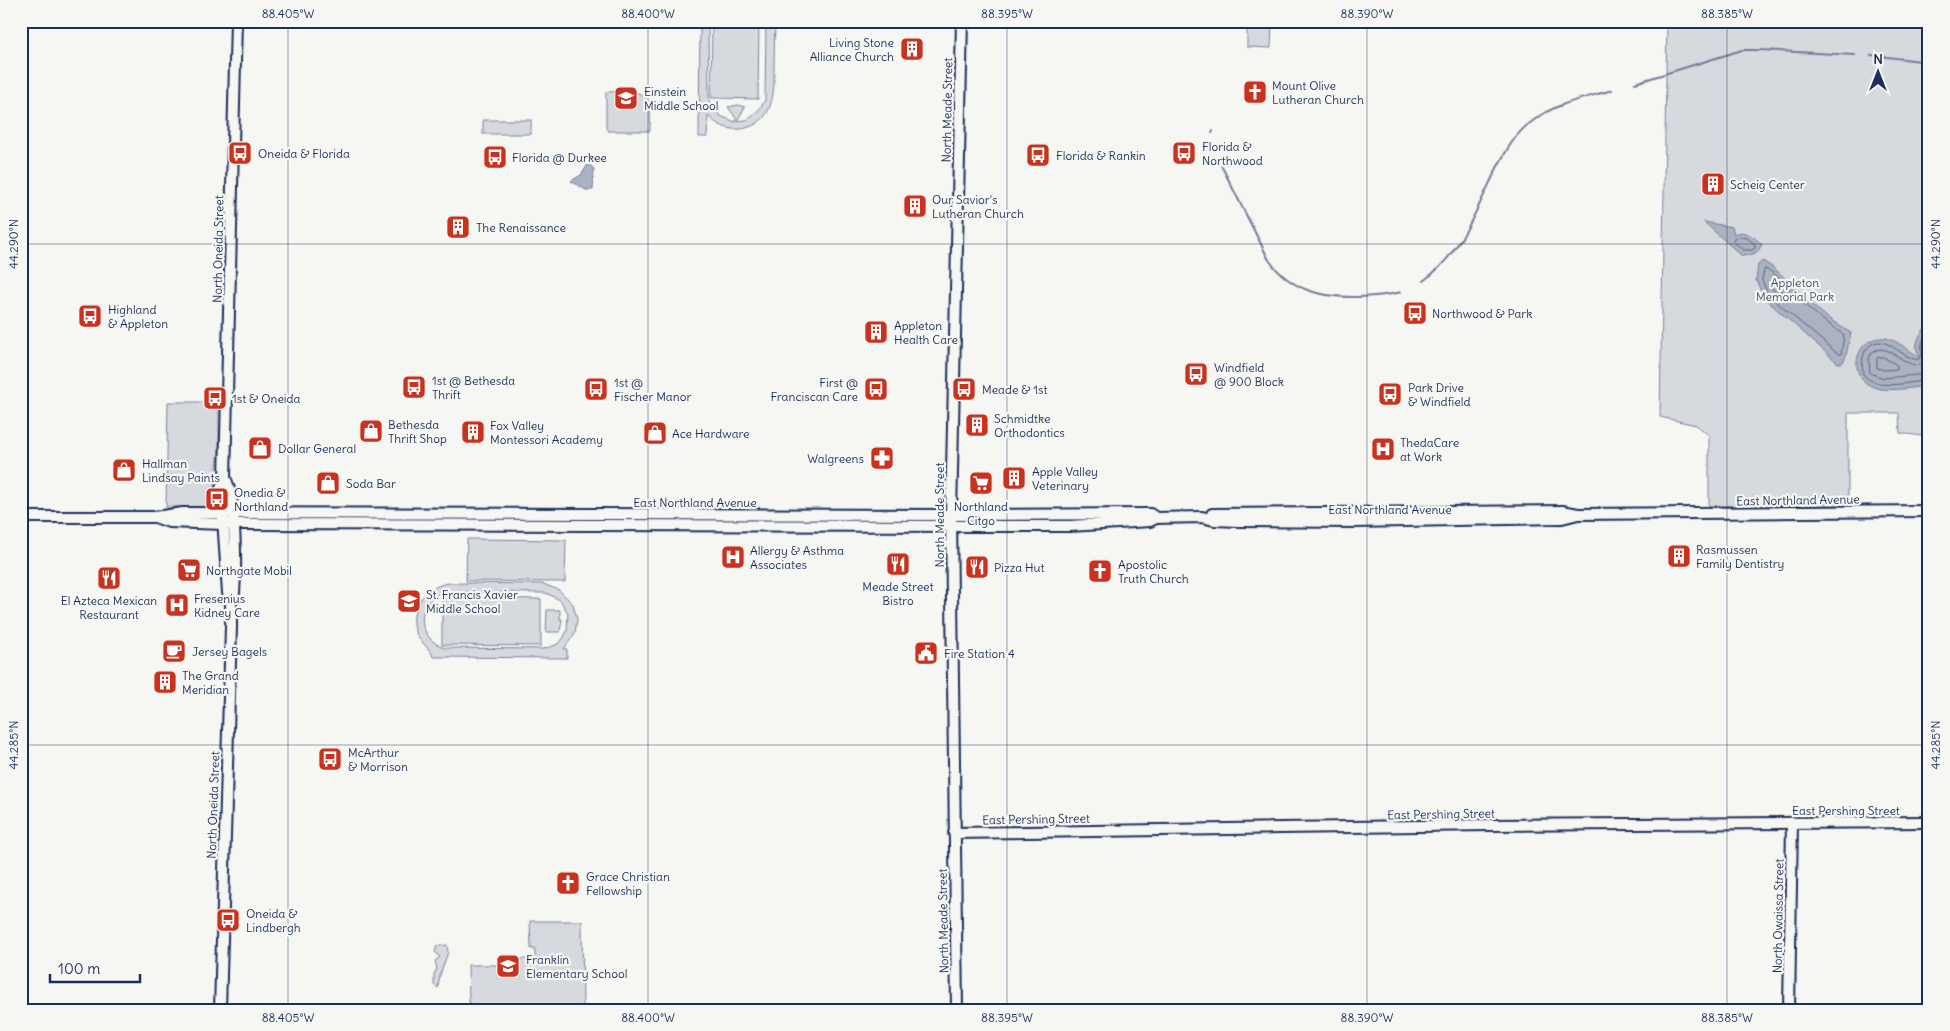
<svg xmlns="http://www.w3.org/2000/svg" width="1950" height="1031" font-family="Delius,sans-serif">
	<style>
		.green { fill: #d6d9dd; stroke: #78849e; fill-rule: evenodd }
		.water { fill: #abb2c0; stroke: #717e99 }
		.lines { fill: none; stroke-linecap: round; stroke-linejoin: round }
		.shore { stroke: #556385; stroke-width: 1 }
		.stream { stroke: #717e99; stroke-width: 2 }
		.secondary-casing { stroke: #1b2f5e; stroke-width: 14 }
		.secondary { stroke: #f6f6f2; stroke-width: 10 }
		.ticks { fill: none; stroke: #1b2f5e; stroke-width: 1; stroke-opacity: 0.45 }
		.labels { text-anchor: middle; dominant-baseline: central; stroke-width: 4.5; stroke-linejoin: round; paint-order: stroke }
		.poi-label { font-size: 12px; fill: #1b2f5e; stroke: #f6f6f2; text-anchor: start }
		.street-label { font-size: 12px; fill: #1b2f5e; stroke: #f6f6f2 }
		.park-label { font-size: 12px; fill: #405177; stroke: #f6f6f2 }
		.neatline { fill: none; stroke: #1b2f5e; stroke-width: 2 }
		.ticks-label { font-size: 12px; text-anchor: middle; fill: #1b2f5e }
	</style>
	<rect width="100%" height="100%" fill="#f6f6f2"/>
	<filter id="ink" filterUnits="userSpaceOnUse"><feTurbulence type="fractalNoise" baseFrequency=".02" numOctaves="2"/><feDisplacementMap in="SourceGraphic" scale="10" xChannelSelector="R" yChannelSelector="G"/><feConvolveMatrix kernelMatrix="1 2 1 2 8 2 1 2 1" color-interpolation-filters="sRGB"/></filter>
	<g filter="url(#ink)">
		<g class="green">
			<path d="M700 21H708L709 100 720 116 736 122V118L728 107 738 105 745 107 737 121 746 120 753 116 761 107 765 100 766 21H775C775 35 774 50 774 64 774 89 776 120 746 128 731 132 718 126 708 116L707 137H699Z"/>
			<polygon points="712,21 759,21 758,99 711,98"/>
			<polygon points="1247,21 1272,21 1271,48 1247,47"/>
			<polygon points="1667,21 1929,21 1929,437 1900,433 1899,413 1848,413 1848,505 1709,506 1709,435 1696,425 1660,417"/>
			<path d="M629 91C655 94 650 110 650 131H608L606 128V92Z"/>
			<rect x="483" y="120" width="48" height="14"/>
			<polygon points="168,402 219,402 219,452 215,481 215,501 211,507 166,507"/>
			<polygon points="467,539 566,540 565,582 466,581"/>
			<path d="M449 583 543 584 559 590 573 604 577 619 575 633 564 649H567V658L433 657C431 649 421 643 417 635 406 611 424 586 449 583ZM444 592 546 593 560 600 568 613 567 631 563 639 556 645 543 649 445 648C416 638 414 602 444 592Z"/>
			<polygon points="442,598 541,599 541,646 442,645"/>
			<polygon points="547,610 560,610 560,619 562,619 560,632 546,632"/>
			<polygon points="530,921 582,921 583,1010 475,1010 475,1006 471,1006 471,1003 469,1002 468,965 519,965 520,959 531,959 531,957 535,957 535,949 531,949"/>
			<polygon points="447,945 448,952 440,975 438,988 434,985 434,974 437,969 435,961 440,957 435,952 437,946"/>
		</g>
		<g class="water">
			<polygon points="590,165 594,169 593,190 586,190 571,181 581,175 587,166"/>
			<path d="M1704 222 1732 227 1734 234C1746 229 1753 237 1762 244 1758 254 1752 255 1742 256Z"/>
			<path d="M1762 261C1781 270 1788 284 1803 297 1818 311 1834 323 1851 333L1845 359 1842 363H1838L1764 298 1756 280 1758 265Z"/>
			<path d="M1929 324V385C1914 388 1884 393 1871 386 1846 374 1856 335 1886 338 1897 340 1909 351 1920 357 1912 345 1920 333 1929 324Z"/>
		</g>
		<g class="lines">
			<g class="shore">
				<polygon points="1741,237 1747,238 1755,244 1755,248 1752,250 1743,250 1733,241 1734,239"/>
				<path d="M1765 269C1780 273 1789 291 1800 301 1814 313 1829 325 1844 335L1841 354H1838L1768 295 1762 280Z"/>
				<polygon points="1773,283 1787,297 1787,300 1784,300 1774,291 1771,286"/>
				<path d="M1929 331C1922 339 1921 345 1922 355L1919 359C1903 362 1886 330 1868 347 1861 354 1862 366 1863 374 1878 392 1909 382 1929 380"/>
				<path d="M1929 342 1928 358 1921 365C1904 369 1888 339 1871 353L1869 360 1870 373 1883 378 1929 374"/>
				<polygon points="1883,357 1897,365 1897,369 1884,370 1877,368 1877,358"/>
			</g>
			<g class="stream">
				<polyline points="1871,55 1929,62"/>
				<polyline points="1635,83 1742,50 1760,50 1855,55"/>
				<polyline points="1212,133 1213,131"/>
				<path d="M1221 165 1269 260C1291 291 1323 298 1359 297 1373 296 1387 296 1401 292"/>
				<path d="M1423 281C1461 255 1477 207 1497 168 1507 149 1516 132 1534 120 1556 103 1586 98 1612 90"/>
			</g>
			<g class="secondary-casing">
				<g id="secondary">
					<path d="M225 478C236 498 236 569 234 593"/>
					<polyline points="1212,514 1562,511 1578,514 1929,511"/>
					<polyline points="21,517 155,517 183,513 951,515 1150,514 1156,518"/>
					<polyline points="155,517 169,522 223,524 989,526 1070,526 1150,521 1156,518 1202,517 1214,520 1239,521 1354,522 1562,518 1578,514"/>
					<polyline points="954,833 1489,825 1929,822"/>
					<polyline points="220,1010 231,627 231,601 228,593 221,488 225,478 236,21"/>
					<polyline points="957,1010 951,515 962,21"/>
					<polyline points="1789,1010 1792,822"/>
				</g>
			</g>
			<use href="#secondary" class="secondary"/>
		</g>
	</g>
	<path class="ticks" d="M288 21V1010M648 21V1010M1007 21V1010M1367 21V1010M1727 21V1010M21 244H1929M21 745H1929"/>
	<defs>
		<g id="building-square" transform="scale(1.25)"><rect x="-9" y="-9" width="18" height="18" rx="4" fill="#c8321e" stroke="#f6f6f2"/><path d="M-4-6H4V6H1V3H-1V6H-4ZM-2.5-4.3h1.7v1.8h-1.7ZM.8-4.3h1.7v1.8H.8ZM-2.5-1h1.7V.8h-1.7ZM.8-1h1.7V.8H.8Z" fill="#fff"/></g>
		<g id="church-square" transform="scale(1.25)"><rect x="-9" y="-9" width="18" height="18" rx="4" fill="#c8321e" stroke="#f6f6f2"/><path d="M-1.2-6h2.4v3.5h3.3v2.4h-3.3V6h-2.4V-.1h-3.3v-2.4h3.3Z" fill="#fff"/></g>
		<g id="school-square" transform="scale(1.25)"><rect x="-9" y="-9" width="18" height="18" rx="4" fill="#c8321e" stroke="#f6f6f2"/><path d="M0-5L7-2L0 1L-7-2ZM-4 1L0 2.5L4 1V4Q0 6-4 4Z" fill="#fff"/></g>
		<g id="bus-square" transform="scale(1.25)"><rect x="-9" y="-9" width="18" height="18" rx="4" fill="#c8321e" stroke="#f6f6f2"/><path d="M-5-6H5V4H4V6H2V4H-2V6H-4V4H-5ZM-3.5-4V0h7V-4ZM-3.5 1.2v1.5H-2V1.2ZM2 1.2v1.5H3.5V1.2Z" fill="#fff"/></g>
		<g id="shop-square" transform="scale(1.25)"><rect x="-9" y="-9" width="18" height="18" rx="4" fill="#c8321e" stroke="#f6f6f2"/><path d="M-5-2.5h2.3a2.7 3.5 0 0 1 5.4 0H5L5.5 6h-11ZM-1.5-2.5h3a1.5 2.3 0 0 0-3 0Z" fill="#fff"/></g>
		<g id="hospital-square" transform="scale(1.25)"><rect x="-9" y="-9" width="18" height="18" rx="4" fill="#c8321e" stroke="#f6f6f2"/><path d="M-5-5h3v3.5h4V-5h3V5h-3V1.5h-4V5h-3Z" fill="#fff"/></g>
		<g id="pharmacy-square" transform="scale(1.25)"><rect x="-9" y="-9" width="18" height="18" rx="4" fill="#c8321e" stroke="#f6f6f2"/><path d="M-2-6h4v4h4v4h-4v4h-4v-4h-4v-4h4Z" fill="#fff"/></g>
		<g id="supermarket-square" transform="scale(1.25)"><rect x="-9" y="-9" width="18" height="18" rx="4" fill="#c8321e" stroke="#f6f6f2"/><path d="M-6-5.5h2.5l.6 2H6L4.5 2H-2.5L-4.4-4H-6ZM-1.5 3.2a1.3 1.3 0 1 0 .1 0ZM3 3.2a1.3 1.3 0 1 0 .1 0Z" fill="#fff"/></g>
		<g id="restaurant-square" transform="scale(1.25)"><rect x="-9" y="-9" width="18" height="18" rx="4" fill="#c8321e" stroke="#f6f6f2"/><path d="M-5-6h1v4h1v-4h1v4h1v-4h1v5L-1.5 .5V6h-2V.5L-5-1ZM5-6V6H3V1.5H1.5Q1.5-4 5-6Z" fill="#fff"/></g>
		<g id="cafe-square" transform="scale(1.25)"><rect x="-9" y="-9" width="18" height="18" rx="4" fill="#c8321e" stroke="#f6f6f2"/><path d="M-5.5-4.5H6V0H3Q3 3.5 0 3.5H-2.5Q-5.5 3.5-5.5 0ZM3-3.2v2h1.7v-2ZM-6 4.5H4V6H-6Z" fill="#fff"/></g>
		<g id="civic-square" transform="scale(1.25)"><rect x="-9" y="-9" width="18" height="18" rx="4" fill="#c8321e" stroke="#f6f6f2"/><path d="M-.6-6.5H3V-4.5H.6V-3L4-1V1h2V6H-6V1h2V-1L-.6-3ZM-1.2 2.5V6h2.4V2.5Z" fill="#fff"/></g>
	</defs>
	<g fill-rule="evenodd">
		<use href="#building-square" x="912" y="49"/>
		<use href="#church-square" x="1255" y="92"/>
		<use href="#school-square" x="626" y="98"/>
		<use href="#bus-square" x="240" y="153"/>
		<use href="#bus-square" x="1184" y="153"/>
		<use href="#bus-square" x="1038" y="155"/>
		<use href="#bus-square" x="495" y="157"/>
		<use href="#building-square" x="1713" y="184"/>
		<use href="#building-square" x="915" y="206"/>
		<use href="#building-square" x="458" y="227"/>
		<use href="#bus-square" x="1415" y="313"/>
		<use href="#bus-square" x="90" y="316"/>
		<use href="#building-square" x="876" y="332"/>
		<use href="#bus-square" x="1196" y="374"/>
		<use href="#bus-square" x="414" y="387"/>
		<use href="#bus-square" x="596" y="389"/>
		<use href="#bus-square" x="876" y="389"/>
		<use href="#bus-square" x="964" y="389"/>
		<use href="#bus-square" x="1390" y="394"/>
		<use href="#bus-square" x="215" y="398"/>
		<use href="#building-square" x="977" y="425"/>
		<use href="#shop-square" x="371" y="431"/>
		<use href="#building-square" x="473" y="432"/>
		<use href="#shop-square" x="655" y="433"/>
		<use href="#shop-square" x="260" y="448"/>
		<use href="#hospital-square" x="1383" y="449"/>
		<use href="#pharmacy-square" x="882" y="458"/>
		<use href="#shop-square" x="124" y="470"/>
		<use href="#building-square" x="1014" y="478"/>
		<use href="#shop-square" x="328" y="483"/>
		<use href="#supermarket-square" x="981" y="483"/>
		<use href="#bus-square" x="217" y="499"/>
		<use href="#building-square" x="1679" y="556"/>
		<use href="#hospital-square" x="733" y="557"/>
		<use href="#restaurant-square" x="898" y="564"/>
		<use href="#restaurant-square" x="977" y="567"/>
		<use href="#supermarket-square" x="189" y="570"/>
		<use href="#church-square" x="1100" y="571"/>
		<use href="#restaurant-square" x="109" y="578"/>
		<use href="#school-square" x="409" y="601"/>
		<use href="#hospital-square" x="177" y="605"/>
		<use href="#cafe-square" x="174" y="651"/>
		<use href="#civic-square" x="926" y="653"/>
		<use href="#building-square" x="165" y="682"/>
		<use href="#bus-square" x="330" y="759"/>
		<use href="#church-square" x="568" y="883"/>
		<use href="#bus-square" x="228" y="920"/>
		<use href="#school-square" x="508" y="966"/>
	</g>
	<g class="labels">
		<g class="poi-label">
			<text x="894" y="42" text-anchor="end">Living Stone<tspan x="894" dy="14">Alliance Church</tspan></text>
			<text x="1272" y="85">Mount Olive<tspan x="1272" dy="14">Lutheran Church</tspan></text>
			<text x="644" y="91">Einstein<tspan x="644" dy="14">Middle School</tspan></text>
			<text x="1202" y="146">Florida &amp;<tspan x="1202" dy="14">Northwood</tspan></text>
			<text x="258" y="153">Oneida &amp; Florida</text>
			<text x="1056" y="155">Florida &amp; Rankin</text>
			<text x="512" y="157">Florida @ Durkee</text>
			<text x="1730" y="184">Scheig Center</text>
			<text x="932" y="199">Our Savior's<tspan x="932" dy="14">Lutheran Church</tspan></text>
			<text x="476" y="227">The Renaissance</text>
			<text x="108" y="309">Highland<tspan x="108" dy="14">&amp; Appleton</tspan></text>
			<text x="1432" y="313">Northwood &amp; Park</text>
			<text x="894" y="325">Appleton<tspan x="894" dy="14">Health Care</tspan></text>
			<text x="1214" y="367">Windfield<tspan x="1214" dy="14">@ 900 Block</tspan></text>
			<text x="432" y="380">1st @ Bethesda<tspan x="432" dy="14">Thrift</tspan></text>
			<text x="614" y="382">1st @<tspan x="614" dy="14">Fischer Manor</tspan></text>
			<text x="858" y="382" text-anchor="end">First @<tspan x="858" dy="14">Franciscan Care</tspan></text>
			<text x="1408" y="387">Park Drive<tspan x="1408" dy="14">&amp; Windfield</tspan></text>
			<text x="982" y="389">Meade &amp; 1st</text>
			<text x="232" y="398">1st &amp; Oneida</text>
			<text x="994" y="418">Schmidtke<tspan x="994" dy="14">Orthodontics</tspan></text>
			<text x="388" y="424">Bethesda<tspan x="388" dy="14">Thrift Shop</tspan></text>
			<text x="490" y="425">Fox Valley<tspan x="490" dy="14">Montessori Academy</tspan></text>
			<text x="672" y="433">Ace Hardware</text>
			<text x="1400" y="442">ThedaCare<tspan x="1400" dy="14">at Work</tspan></text>
			<text x="278" y="448">Dollar General</text>
			<text x="864" y="458" text-anchor="end">Walgreens</text>
			<text x="142" y="463">Hallman<tspan x="142" dy="14">Lindsay Paints</tspan></text>
			<text x="1032" y="471">Apple Valley<tspan x="1032" dy="14">Veterinary</tspan></text>
			<text x="346" y="483">Soda Bar</text>
			<text x="234" y="492">Onedia &amp;<tspan x="234" dy="14">Northland</tspan></text>
			<text x="981" y="506" text-anchor="middle">Northland<tspan x="981" dy="14">Citgo</tspan></text>
			<text x="1696" y="549">Rasmussen<tspan x="1696" dy="14">Family Dentistry</tspan></text>
			<text x="750" y="550">Allergy &amp; Asthma<tspan x="750" dy="14">Associates</tspan></text>
			<text x="1118" y="564">Apostolic<tspan x="1118" dy="14">Truth Church</tspan></text>
			<text x="994" y="567">Pizza Hut</text>
			<text x="206" y="570">Northgate Mobil</text>
			<text x="898" y="586" text-anchor="middle">Meade Street<tspan x="898" dy="14">Bistro</tspan></text>
			<text x="426" y="594">St. Francis Xavier<tspan x="426" dy="14">Middle School</tspan></text>
			<text x="194" y="598">Fresenius<tspan x="194" dy="14">Kidney Care</tspan></text>
			<text x="109" y="600" text-anchor="middle">El Azteca Mexican<tspan x="109" dy="14">Restaurant</tspan></text>
			<text x="192" y="651">Jersey Bagels</text>
			<text x="944" y="653">Fire Station 4</text>
			<text x="182" y="675">The Grand<tspan x="182" dy="14">Meridian</tspan></text>
			<text x="348" y="752">McArthur<tspan x="348" dy="14">&amp; Morrison</tspan></text>
			<text x="586" y="876">Grace Christian<tspan x="586" dy="14">Fellowship</tspan></text>
			<text x="246" y="913">Oneida &amp;<tspan x="246" dy="14">Lindbergh</tspan></text>
			<text x="526" y="959">Franklin<tspan x="526" dy="14">Elementary School</tspan></text>
		</g>
		<g class="street-label">
			<text transform="translate(947 110) rotate(-89)">North Meade Street</text>
			<text transform="translate(218 249) rotate(-89)">North Oneida Street</text>
			<text transform="translate(1798 500) rotate(-1)">East Northland Avenue</text>
			<text x="695" y="502">East Northland Avenue</text>
			<text x="1390" y="509">East Northland Avenue</text>
			<text transform="translate(939 515) rotate(-90)">North Meade Street</text>
			<text transform="translate(213 805) rotate(-88)">North Oneida Street</text>
			<text x="1846" y="810">East Pershing Street</text>
			<text transform="translate(1441 814) rotate(-1)">East Pershing Street</text>
			<text transform="translate(1036 819) rotate(-1)">East Pershing Street</text>
			<text transform="translate(1778 916) rotate(-89)">North Owaissa Street</text>
			<text transform="translate(943 921) rotate(-91)">North Meade Street</text>
		</g>
		<g class="park-label">
			<text x="1795" y="282">Appleton<tspan x="1795" dy="14">Memorial Park</tspan></text>
		</g>
	</g>
	<rect width="1950" height="1031" fill="none" stroke="#f6f6f2" stroke-width="55"/>
	<g transform="translate(1878 72)" stroke="#f6f6f2" stroke-width="4" paint-order="stroke">
	<path d="M0-4L9 19L0 12L-9 19Z" fill="#1b2f5e"/>
	<text y="-8" font-size="14" font-weight="bold" text-anchor="middle" fill="#1b2f5e">N</text>
	</g>
	<path d="M50 974v8h90v-8" fill="none" stroke="#1b2f5e" stroke-width="2.5"/>
	<text x="58" y="974" font-size="15" fill="#1b2f5e" stroke="#f6f6f2" stroke-width="4" paint-order="stroke">100 m</text>
	<rect x="28" y="28" width="1894" height="976" class="neatline"/>
	<g class="ticks-label">
		<text x="288" y="18">88.405°W</text>
		<text x="648" y="18">88.400°W</text>
		<text x="1007" y="18">88.395°W</text>
		<text x="1367" y="18">88.390°W</text>
		<text x="1727" y="18">88.385°W</text>
		<text transform="translate(14 244) rotate(-90)" y="4">44.290°N</text>
		<text transform="translate(1936 244) rotate(-90)" y="4">44.290°N</text>
		<text transform="translate(14 745) rotate(-90)" y="4">44.285°N</text>
		<text transform="translate(1936 745) rotate(-90)" y="4">44.285°N</text>
		<text x="288" y="1022">88.405°W</text>
		<text x="648" y="1022">88.400°W</text>
		<text x="1007" y="1022">88.395°W</text>
		<text x="1367" y="1022">88.390°W</text>
		<text x="1727" y="1022">88.385°W</text>
	</g>
</svg>
